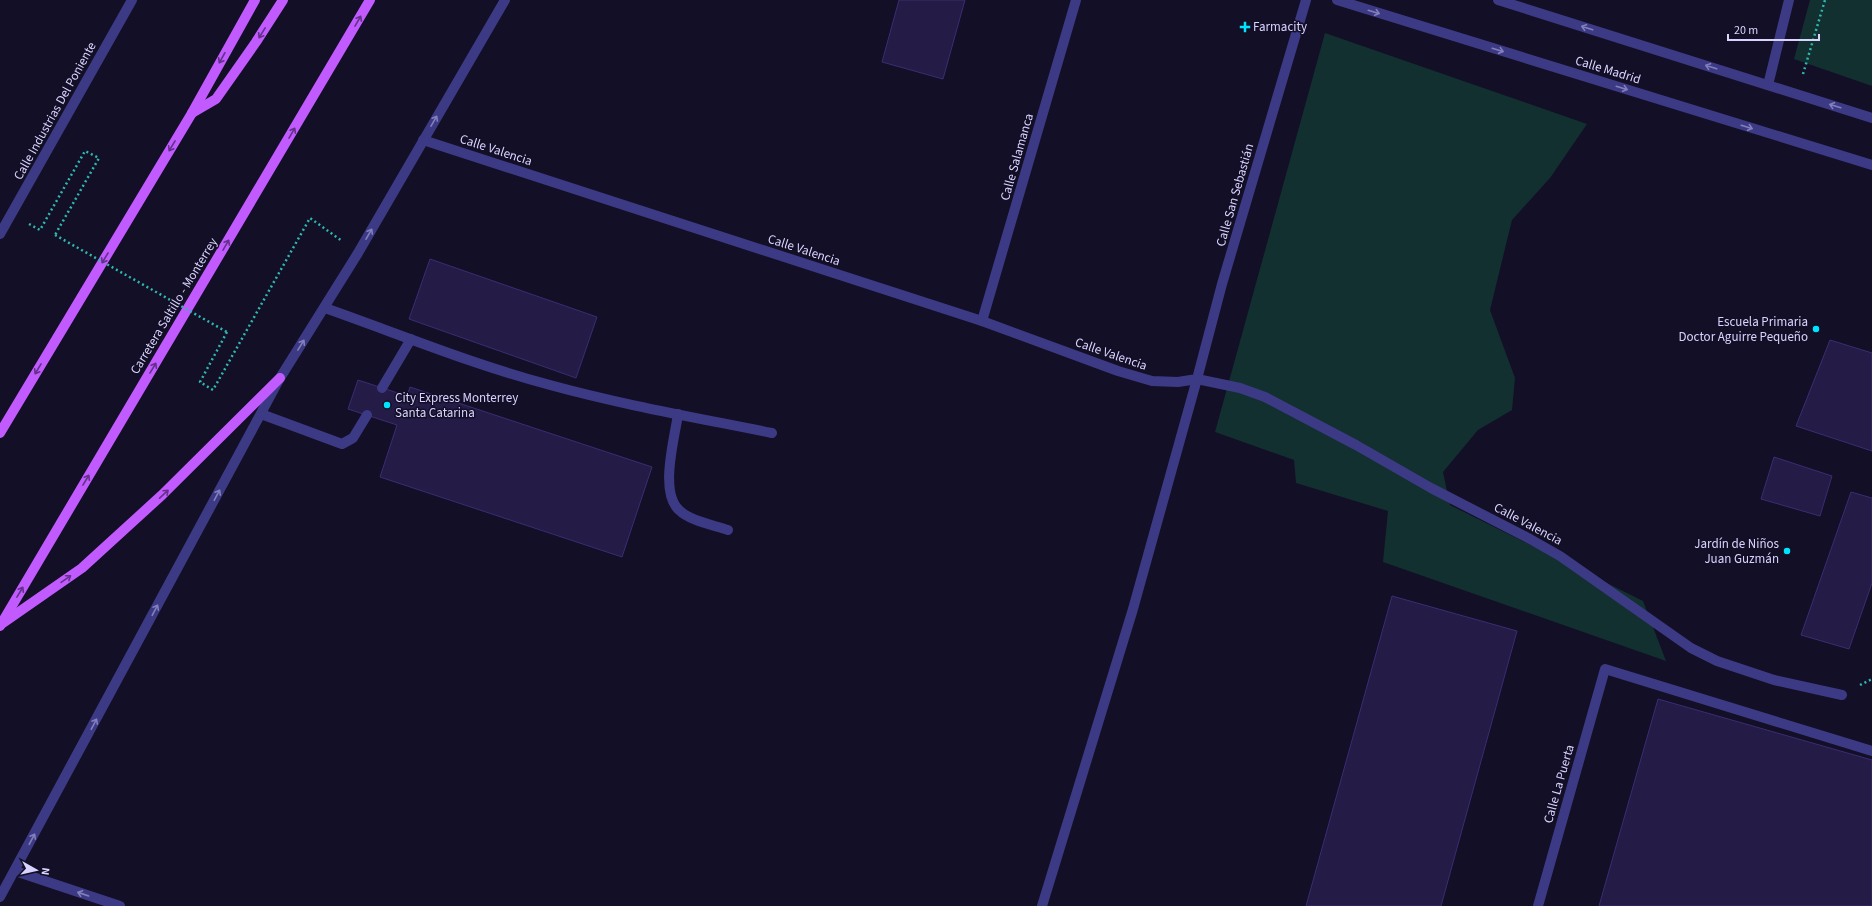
<svg xmlns="http://www.w3.org/2000/svg" width="1872" height="906" font-family="'Source Sans 3',sans-serif">
	<style>
		.green { fill: #12302f }
		.building { fill: #241b47; stroke: #3b2d73 }
		.lines { fill: none; stroke-linecap: round; stroke-linejoin: round }
		.path { stroke: #2fb8b0; stroke-width: 2.5; stroke-dasharray: 2 3; stroke-linecap: butt }
		.service { stroke: #3d3a85; stroke-width: 10 }
		.minor { stroke: #3d3a85; stroke-width: 10 }
		.tertiary { stroke: #3d3a85; stroke-width: 10 }
		.primary { stroke: #c25bff; stroke-width: 10 }
		.path-bridge { stroke: #2fb8b0; stroke-width: 2.5; stroke-dasharray: 2 3; stroke-linecap: butt }
		.oneway { stroke: #837fbc }
		.oneway2 { stroke: #623188 }
		.poi-dot { fill: #00e5ff; stroke: #130f26; stroke-width: 1.5 }
		.labels { text-anchor: middle; dominant-baseline: central; stroke-width: 3; stroke-linejoin: round; paint-order: stroke }
		.poi-label { font-size: 13px; fill: #d9d4ff; stroke: #130f26; text-anchor: start }
		.street-label { font-size: 13px; fill: #d9d4ff; stroke: #130f26 }
	</style>
	<rect width="100%" height="100%" fill="#130f26"/>
	<g class="green">
		<polygon points="1810,0 1872,0 1872,86 1794,59"/>
		<polygon points="1325,33 1587,124 1550,178 1512,220 1490,310 1515,378 1512,410 1478,430 1443,472 1450,505 1643,601 1666,661 1383,562 1388,511 1296,483 1294,460 1215,432"/>
	</g>
	<g class="building">
		<polygon points="899,0 965,0 943,79 882,62"/>
		<polygon points="430,259 597,317 576,378 409,319"/>
		<polygon points="1830,340 1872,353 1872,451 1796,426"/>
		<polygon points="358,380 407,396 410,387 652,467 622,557 380,477 397,425 348,409"/>
		<polygon points="1774,457 1832,476 1820,516 1761,499"/>
		<polygon points="1851,492 1872,498 1872,583 1849,649 1801,635"/>
		<polygon points="1392,596 1517,631 1441,906 1306,906"/>
		<polygon points="1658,699 1872,760 1872,906 1599,906"/>
	</g>
	<g class="lines">
		<g class="path">
			<polyline points="1803,74 1825,0"/>
			<polyline points="29,224 40,230 85,151 99,158 55,235"/>
			<polyline points="227,332 200,382 213,390 310,218 342,241"/>
			<polyline points="1860,685 1872,679"/>
		</g>
		<g class="service">
			<path d="M325 308C399 334 474 365 550 385 623 405 698 418 772 433"/>
			<polyline points="382,388 411,339"/>
			<polyline points="261,414 342,444 353,438 367,415"/>
			<path d="M678 414C675 437 659 492 679 510 690 521 713 525 728 530"/>
			<polyline points="15,871 120,906"/>
			<polyline points="1042,906 1133,609 1197,379"/>
			<polyline points="1538,906 1605,669 1872,751"/>
		</g>
		<g class="minor">
			<polyline points="1768,85 1789,0"/>
			<polyline points="423,140 982,321 1118,371 1152,381 1178,382 1197,379 1222,284 1306,0"/>
			<polyline points="0,234 132,0"/>
			<polyline points="982,321 1076,0"/>
			<polyline points="1197,379 1240,388 1265,397 1356,445 1431,488 1530,539 1560,556 1691,648 1717,661 1774,680 1842,695"/>
		</g>
		<g class="tertiary">
			<polyline points="1337,0 1872,165"/>
			<polyline points="1498,0 1872,118"/>
			<polyline points="0,897 280,378 358,253 505,0"/>
		</g>
		<g class="primary">
			<polyline points="192,113 216,99 256,42 283,0"/>
			<polyline points="0,433 192,113 255,0"/>
			<polyline points="3,623 82,568 162,495 280,378"/>
			<polyline points="0,626 370,0"/>
		</g>
		<polyline class="path-bridge" points="55,235 227,332"/>
	</g>
	<defs><path id="oneway-shaft" d="M-6 0H5M1.5-3L5.5 0L1.5 3" fill="none" stroke-width="1.6" stroke-linecap="round" stroke-linejoin="round"/></defs>
	<g class="oneway">
		<use href="#oneway-shaft" transform="translate(1374 12) rotate(17)"/>
		<use href="#oneway-shaft" transform="translate(1587 28) rotate(-162)"/>
		<use href="#oneway-shaft" transform="translate(1498 50) rotate(17)"/>
		<use href="#oneway-shaft" transform="translate(1711 67) rotate(-162)"/>
		<use href="#oneway-shaft" transform="translate(1622 88) rotate(17)"/>
		<use href="#oneway-shaft" transform="translate(1835 106) rotate(-163)"/>
		<use href="#oneway-shaft" transform="translate(434 121) rotate(-60)"/>
		<use href="#oneway-shaft" transform="translate(1747 127) rotate(17)"/>
		<use href="#oneway-shaft" transform="translate(369 234) rotate(-60)"/>
		<use href="#oneway-shaft" transform="translate(301 345) rotate(-58)"/>
		<use href="#oneway-shaft" transform="translate(217 495) rotate(-62)"/>
		<use href="#oneway-shaft" transform="translate(155 610) rotate(-62)"/>
		<use href="#oneway-shaft" transform="translate(94 724) rotate(-62)"/>
		<use href="#oneway-shaft" transform="translate(32 839) rotate(-62)"/>
		<use href="#oneway-shaft" transform="translate(83 894) rotate(-161)"/>
	</g>
	<g class="oneway2">
		<use href="#oneway-shaft" transform="translate(358 21) rotate(-60)"/>
		<use href="#oneway-shaft" transform="translate(262 33) rotate(122)"/>
		<use href="#oneway-shaft" transform="translate(222 58) rotate(119)"/>
		<use href="#oneway-shaft" transform="translate(292 133) rotate(-60)"/>
		<use href="#oneway-shaft" transform="translate(172 146) rotate(121)"/>
		<use href="#oneway-shaft" transform="translate(226 245) rotate(-60)"/>
		<use href="#oneway-shaft" transform="translate(105 258) rotate(121)"/>
		<use href="#oneway-shaft" transform="translate(153 368) rotate(-59)"/>
		<use href="#oneway-shaft" transform="translate(38 369) rotate(121)"/>
		<use href="#oneway-shaft" transform="translate(86 480) rotate(-59)"/>
		<use href="#oneway-shaft" transform="translate(164 494) rotate(-43)"/>
		<use href="#oneway-shaft" transform="translate(66 579) rotate(-35)"/>
		<use href="#oneway-shaft" transform="translate(20 592) rotate(-59)"/>
	</g>
	<g class="poi-dot">
		<path d="M1243 21h4v4h4v4h-4v4h-4v-4h-4v-4h4z"/>
		<circle cx="1816" cy="329" r="4"/>
		<circle cx="387" cy="405" r="4"/>
		<circle cx="1787" cy="551" r="4"/>
	</g>
	<g class="labels">
		<g class="poi-label">
			<text x="1253" y="27">Farmacity</text>
			<text x="1808" y="322" text-anchor="end">Escuela Primaria<tspan x="1808" dy="15">Doctor Aguirre Pequeño</tspan></text>
			<text x="395" y="398">City Express Monterrey<tspan x="395" dy="15">Santa Catarina</tspan></text>
			<text x="1779" y="544" text-anchor="end">Jardín de Niños<tspan x="1779" dy="15">Juan Guzmán</tspan></text>
		</g>
		<g class="street-label">
			<text transform="translate(1608 70) rotate(17)">Calle Madrid</text>
			<text transform="translate(55 111) rotate(-61)">Calle Industrias Del Poniente</text>
			<text transform="translate(496 150) rotate(18)">Calle Valencia</text>
			<text transform="translate(1017 157) rotate(-74)">Calle Salamanca</text>
			<text transform="translate(1235 195) rotate(-74)">Calle San Sebastián</text>
			<text transform="translate(804 250) rotate(18)">Calle Valencia</text>
			<text transform="translate(174 306) rotate(-59)">Carretera Saltillo - Monterrey</text>
			<text transform="translate(1111 354) rotate(19)">Calle Valencia</text>
			<text transform="translate(1528 524) rotate(28)">Calle Valencia</text>
			<text transform="translate(1559 784) rotate(-74)">Calle La Puerta</text>
		</g>
	</g>
	<g transform="translate(36 870) rotate(98)" stroke="#130f26" stroke-width="3" paint-order="stroke">
	<path d="M0-3L7 15L0 10L-7 15Z" fill="#d9d4ff"/>
	<text y="-6" font-size="11" font-weight="bold" text-anchor="middle" fill="#d9d4ff">N</text>
	</g>
	<path d="M1728 34v6h91v-6" fill="none" stroke="#d9d4ff" stroke-width="2"/>
	<text x="1734" y="34" font-size="12" fill="#d9d4ff" stroke="#130f26" stroke-width="3" paint-order="stroke">20 m</text>
</svg>
